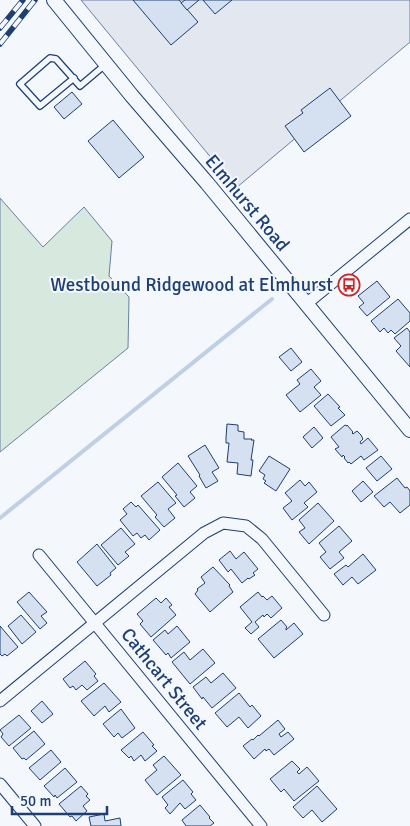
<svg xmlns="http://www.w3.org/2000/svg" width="410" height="826" font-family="Signika,sans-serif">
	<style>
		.green { fill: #d7e8df; stroke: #687fa3 }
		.parking { fill: #e3e8f0; stroke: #687fa3 }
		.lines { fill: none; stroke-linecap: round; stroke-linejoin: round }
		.stream { stroke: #bed0e5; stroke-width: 4 }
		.building { fill: #d5e0f0; stroke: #1d3f73 }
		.service-casing { stroke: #1d3f73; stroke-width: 8 }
		.minor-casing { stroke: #1d3f73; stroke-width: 13 }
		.tertiary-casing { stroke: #1d3f73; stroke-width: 16 }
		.service { stroke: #f4f7fb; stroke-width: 5.5 }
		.minor { stroke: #f4f7fb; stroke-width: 11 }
		.tertiary { stroke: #f4f7fb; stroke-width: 14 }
		.rail-casing { stroke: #1d3f73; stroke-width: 5.5 }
		.rail { stroke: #f4f7fb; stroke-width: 4; stroke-dasharray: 11; stroke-linecap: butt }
		.labels { text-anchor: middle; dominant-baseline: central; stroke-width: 4; stroke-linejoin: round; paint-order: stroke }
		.street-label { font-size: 19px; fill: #1d3f73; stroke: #f4f7fb }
		.poi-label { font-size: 19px; fill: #1d3f73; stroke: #f4f7fb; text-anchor: end }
	</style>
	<rect width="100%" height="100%" fill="#f4f7fb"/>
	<polygon class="green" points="0,198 43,247 84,207 112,241 109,276 129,297 128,348 0,452"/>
	<polygon class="parking" points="81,0 410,0 410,42 236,188"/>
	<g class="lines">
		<polyline class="stream" points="0,518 272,299"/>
	</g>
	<g class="building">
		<polygon points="133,0 179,0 198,22 171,45"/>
		<polygon points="185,0 199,0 187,10 181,3"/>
		<polygon points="203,0 232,0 215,14"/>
		<polygon points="330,88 351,116 304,152 285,126 303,113 301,110"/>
		<polygon points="72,92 82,104 64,119 54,107"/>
		<polygon points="113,120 144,157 119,178 88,141"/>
		<polygon points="377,281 390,297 367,316 359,307 364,303 358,296"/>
		<polygon points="398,299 410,313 410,321 395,334 391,330 388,333 384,328 380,332 371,321"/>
		<polygon points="407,328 410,332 410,367 396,351 401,346 394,338"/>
		<polygon points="291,348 302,362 291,371 279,357"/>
		<polygon points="311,369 321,381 314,387 321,395 300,412 286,395 300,384 297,380"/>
		<polygon points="328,394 340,407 338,408 345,415 331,426 314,406"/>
		<polygon points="227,424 238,425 238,431 244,432 244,439 252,439 251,440 254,440 251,460 253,460 251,476 237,474 238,463 227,462 229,443 226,443 226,438"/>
		<polygon points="345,425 347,426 347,425 353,432 352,433 353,434 357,431 361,435 363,439 360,442 361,444 368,438 378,450 364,460 361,456 351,464 349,462 348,463 344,458 345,457 343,455 342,457 335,449 339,447 331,437"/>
		<polygon points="314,427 323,438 312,448 303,437"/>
		<polygon points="205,445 219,468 212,472 218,481 206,488 199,476 200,475 188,456"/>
		<polygon points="269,456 290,469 276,491 264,483 266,481 263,479 265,475 259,471"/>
		<polygon points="381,456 392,469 377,481 366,468"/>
		<polygon points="178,463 197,486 190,492 195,498 184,507 175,496 177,495 162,477"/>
		<polygon points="397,478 405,488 407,487 410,491 410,505 400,513 390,502 384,507 374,496"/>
		<polygon points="300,480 305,486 309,482 317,492 304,503 308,507 292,520 283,508 292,501 285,493"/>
		<polygon points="363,481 373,492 361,502 352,491"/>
		<polygon points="158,482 176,503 168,509 175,518 164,527 155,517 157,515 141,496"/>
		<polygon points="131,502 136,507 138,505 160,530 149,540 145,535 141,538 137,533 133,536 120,520 127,514 123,509"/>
		<polygon points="318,503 334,521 309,544 299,532 305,528 299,520"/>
		<polygon points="339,526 352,541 339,552 344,558 330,569 320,557 326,552 319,543"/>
		<polygon points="121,528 135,544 125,552 129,556 118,565 101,545"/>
		<polygon points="97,544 116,568 110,573 111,575 97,586 77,562"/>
		<polygon points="230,551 236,559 244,552 258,569 253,573 255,575 249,579 248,578 242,583 231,569 228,572 219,560"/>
		<polygon points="363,554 376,570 358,584 352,577 343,585 334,574 346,565 348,567"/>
		<polygon points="213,567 230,585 229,586 233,592 210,612 195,594 198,590 197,589 205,583 201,577"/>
		<polygon points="29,592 47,612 41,616 47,623 40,629 17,602"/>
		<polygon points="258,592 262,597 263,596 267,600 272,596 282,608 271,618 267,614 264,617 263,615 255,622 259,627 251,634 245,628 252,622 240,607"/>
		<polygon points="156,598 161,603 166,598 172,605 169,607 176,615 151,637 140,624 143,621 137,614"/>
		<polygon points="21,615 36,632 22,644 8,626"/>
		<polygon points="281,620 287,627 286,628 286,630 294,623 303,634 274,658 258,639"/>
		<polygon points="0,626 18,647 7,656 5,654 2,656 0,654"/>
		<polygon points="177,626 190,642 171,658 168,653 166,655 153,640 165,630 168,634"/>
		<polygon points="203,649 215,663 190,684 172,662 184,652 190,660"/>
		<polygon points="85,661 96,674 94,676 98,681 87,690 82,685 76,690 73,686 70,688 63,679"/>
		<polygon points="223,673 236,688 212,708 203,697 202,699 193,687 206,677 211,683"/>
		<polygon points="104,683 121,702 109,712 105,706 94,716 81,701"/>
		<polygon points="239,693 250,707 252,705 261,716 248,728 239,717 227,727 215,713"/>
		<polygon points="42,701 53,714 42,723 31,711"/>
		<polygon points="121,709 135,728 122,738 118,733 114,737 103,724"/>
		<polygon points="19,715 31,728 9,746 1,737 3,734 0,730"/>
		<polygon points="278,720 285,729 279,734 281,737 288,732 294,739 274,755 269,749 266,751 265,749 254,759 243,746 252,739 253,740 258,735 259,736"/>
		<polygon points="34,731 45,744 26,760 24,758 22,759 13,748"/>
		<polygon points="143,732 154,745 152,746 157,751 145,761 141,755 134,761 131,756 129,758 121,750"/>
		<polygon points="51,750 61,762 40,780 29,768"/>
		<polygon points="164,756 181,775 157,795 145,780 157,770 153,765"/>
		<polygon points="292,761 300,769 297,772 299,774 307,767 319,781 294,801 284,789 281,792 270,779"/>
		<polygon points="65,768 77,782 57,798 55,795 54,797 44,786"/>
		<polygon points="183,780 193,792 191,794 196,800 185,809 180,803 170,814 165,808 168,805 162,797"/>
		<polygon points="81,786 88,794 86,796 90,800 83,806 87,811 76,821 72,816 70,817 59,804"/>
		<polygon points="317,786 337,809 322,822 312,810 303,818 293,807"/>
		<polygon points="200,805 210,817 209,818 214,823 210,826 186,826 182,820"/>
		<polygon points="104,814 105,821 120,818 121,826 91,826 89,817"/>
	</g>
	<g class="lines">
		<g class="service-casing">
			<polyline id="service" points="74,78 40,106 20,84 50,58 56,59 80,86 106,64"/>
		</g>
		<g class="minor-casing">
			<g id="minor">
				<polyline points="306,304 410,219"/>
				<polyline points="39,555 261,826"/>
				<polyline points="0,701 204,533 223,523 246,526 262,539 324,615"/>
				<polyline points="0,784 35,826"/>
			</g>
		</g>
		<g class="tertiary-casing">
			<polyline id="tertiary" points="54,0 132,96 207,183 410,430"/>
		</g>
		<use href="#service" class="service"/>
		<use href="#minor" class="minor"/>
		<use href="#tertiary" class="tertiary"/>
		<g class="rail-casing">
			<g id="rail">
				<polyline points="0,28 23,0"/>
				<polyline points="0,44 35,0"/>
			</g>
		</g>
		<use href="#rail" class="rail"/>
	</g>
	<defs>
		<g id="bus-ring" transform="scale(1.125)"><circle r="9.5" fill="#f4f7fb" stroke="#c62828" stroke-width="1.5"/><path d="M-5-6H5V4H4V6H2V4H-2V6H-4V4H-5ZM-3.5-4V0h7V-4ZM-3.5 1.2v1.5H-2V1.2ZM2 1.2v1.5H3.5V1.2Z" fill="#c62828"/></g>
	</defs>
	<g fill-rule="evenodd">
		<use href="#bus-ring" x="349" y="285"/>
	</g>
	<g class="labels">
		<g class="street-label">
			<text transform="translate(247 203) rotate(50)">Elmhurst Road</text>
			<text transform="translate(164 679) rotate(51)">Cathcart Street</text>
		</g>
		<g class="poi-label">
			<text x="333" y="285">Westbound Ridgewood at Elmhurst</text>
		</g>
	</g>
	<path d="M12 806v8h95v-8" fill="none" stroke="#1d3f73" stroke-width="2.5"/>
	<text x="20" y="806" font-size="15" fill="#1d3f73" stroke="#f4f7fb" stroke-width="4" paint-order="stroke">50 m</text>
</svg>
